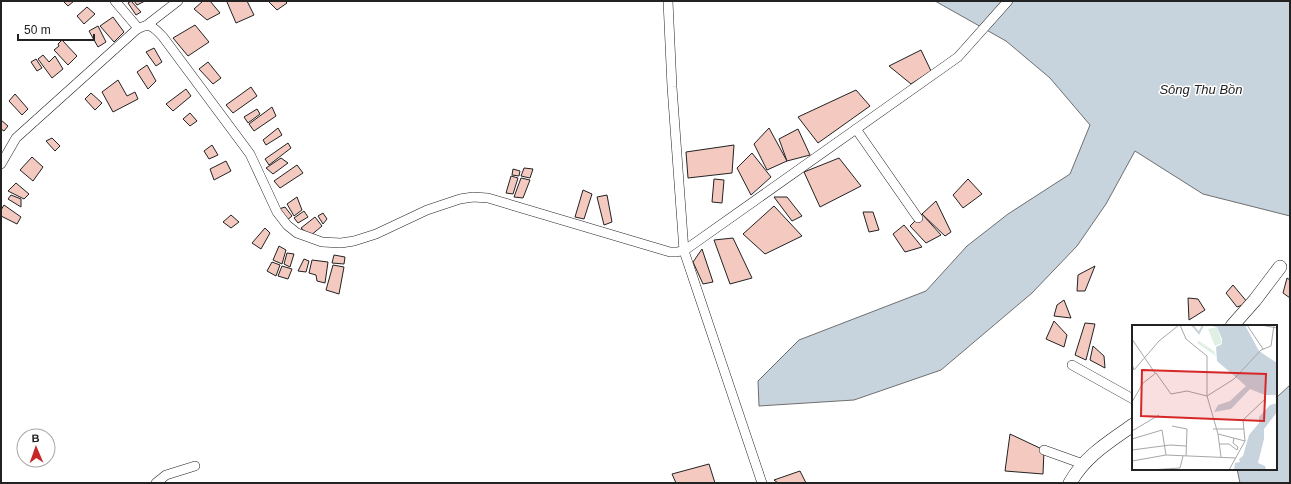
<svg xmlns="http://www.w3.org/2000/svg" width="1291" height="484" font-family="Helvetica,sans-serif">
	<style>
		.water { fill: #c7d3dd; stroke: #6f6f6f }
		.building { fill: #f3c9c0; stroke: #222 }
		.lines { fill: none; stroke-linecap: round; stroke-linejoin: round }
		.street-casing { stroke: #222; stroke-width: 10 }
		.secondary-casing { stroke: #222; stroke-width: 14 }
		.street { stroke: #fff; stroke-width: 9 }
		.secondary { stroke: #fff; stroke-width: 13 }
		.labels { text-anchor: middle; dominant-baseline: central; stroke-width: 3; stroke-linejoin: round; paint-order: stroke }
		.water-label { font-size: 13px; font-style: italic; fill: #222; stroke: #fff }
		.inset-river { fill: none; stroke: #c7d3dd; stroke-width: 2 }
		.inset-road { fill: none; stroke: #a7a7a7; stroke-width: 1 }
		.view { fill: #d62828; fill-opacity: 0.15; stroke: #d62828; stroke-width: 2 }
		.inset-edge { fill: none; stroke: #222; stroke-width: 2 }
	</style>
	<rect width="100%" height="100%" fill="#fff"/>
	<g class="water">
		<polygon points="935,1 1290,1 1290,216 1203,194 1135,151 1106,204 1077,246 1032,293 941,370 854,400 759,406 758,381 799,340 926,291 967,246 1008,214 1070,174 1090,125 1050,78 1006,41"/>
		<polygon points="1290,385 1290,483 1240,483 1237,469 1276,469 1276,398"/>
	</g>
	<g class="building">
		<polygon points="63,1 74,1 68,6"/>
		<polygon points="131,1 141,12 136,15 128,3"/>
		<polygon points="134,1 145,1 137,5"/>
		<polygon points="203,1 210,1 220,13 207,20 194,9"/>
		<polygon points="229,1 247,1 254,15 236,23 227,2"/>
		<polygon points="268,1 285,1 287,3 277,10"/>
		<polygon points="87,7 95,14 84,24 77,16"/>
		<polygon points="113,17 124,32 114,42 100,26"/>
		<polygon points="195,25 209,42 188,56 173,38"/>
		<polygon points="98,26 106,42 98,47 89,31"/>
		<polygon points="62,40 77,56 68,65 54,50 59,46 58,44"/>
		<polygon points="154,48 162,62 156,66 146,52"/>
		<polygon points="921,50 931,71 911,84 889,66"/>
		<polygon points="43,55 49,62 55,56 63,69 52,78 38,59"/>
		<polygon points="36,59 42,68 37,71 31,62"/>
		<polygon points="208,62 221,78 213,84 199,69"/>
		<polygon points="147,65 156,81 148,89 137,72"/>
		<polygon points="118,80 127,96 135,92 138,99 113,112 102,92"/>
		<polygon points="251,87 257,96 233,113 226,105"/>
		<polygon points="186,89 191,96 173,111 166,104"/>
		<polygon points="856,90 870,106 818,143 798,117"/>
		<polygon points="91,93 102,103 95,110 85,99"/>
		<polygon points="15,94 28,109 22,115 9,101"/>
		<polygon points="272,107 276,116 254,131 249,124"/>
		<polygon points="257,109 260,114 248,123 244,117"/>
		<polygon points="190,113 197,121 190,126 183,119"/>
		<polygon points="1,120 8,126 4,131 1,129"/>
		<polygon points="278,128 282,135 266,145 263,140"/>
		<polygon points="769,128 787,161 767,170 754,144"/>
		<polygon points="798,129 810,155 787,161 779,139"/>
		<polygon points="52,138 60,146 55,151 46,141"/>
		<polygon points="288,143 291,148 269,165 265,159"/>
		<polygon points="212,145 218,155 209,159 204,151"/>
		<polygon points="734,145 732,173 688,178 686,152"/>
		<polygon points="752,153 771,177 751,195 737,168"/>
		<polygon points="32,157 43,167 33,181 20,170"/>
		<polygon points="281,158 288,163 273,174 266,168"/>
		<polygon points="839,158 861,186 820,207 804,172"/>
		<polygon points="226,161 231,171 214,180 210,169"/>
		<polygon points="297,165 303,173 280,188 274,181"/>
		<polygon points="524,168 533,169 530,178 521,176"/>
		<polygon points="513,169 520,171 519,176 512,175"/>
		<polygon points="511,176 518,178 513,194 506,193"/>
		<polygon points="521,178 530,180 523,198 514,197"/>
		<polygon points="714,179 724,180 722,203 712,202"/>
		<polygon points="968,179 982,194 963,208 953,195"/>
		<polygon points="16,183 29,194 24,199 8,191"/>
		<polygon points="583,190 592,194 584,219 575,217"/>
		<polygon points="11,195 21,199 21,207 8,199"/>
		<polygon points="607,195 612,222 604,225 597,197"/>
		<polygon points="297,197 302,210 294,216 287,204"/>
		<polygon points="774,197 787,197 802,216 792,221"/>
		<polygon points="936,201 951,232 945,236 922,214"/>
		<polygon points="4,205 21,217 17,224 1,216 1,210"/>
		<polygon points="774,206 802,236 765,254 743,234"/>
		<polygon points="285,207 292,216 287,220 279,209"/>
		<polygon points="304,211 308,217 298,223 294,218"/>
		<polygon points="863,212 873,212 879,230 869,232"/>
		<polygon points="323,213 327,219 323,224 318,216"/>
		<polygon points="922,214 941,235 926,243 910,226"/>
		<polygon points="231,215 239,222 231,228 223,222"/>
		<polygon points="315,217 322,226 310,236 301,228"/>
		<polygon points="904,225 922,247 905,252 893,234"/>
		<polygon points="265,228 270,233 261,249 252,243"/>
		<polygon points="733,238 752,278 730,284 714,240"/>
		<polygon points="279,246 286,250 282,264 273,260"/>
		<polygon points="702,249 713,282 703,284 693,262"/>
		<polygon points="287,253 294,254 290,267 284,264"/>
		<polygon points="334,255 345,257 344,264 332,263"/>
		<polygon points="304,259 309,261 306,272 298,271"/>
		<polygon points="312,260 328,262 325,283 317,281 316,275 309,273"/>
		<polygon points="272,262 280,265 276,276 267,271"/>
		<polygon points="333,265 344,267 339,294 326,290"/>
		<polygon points="282,266 292,269 288,279 278,276"/>
		<polygon points="1095,266 1085,291 1077,291 1078,275"/>
		<polygon points="1287,278 1290,280 1290,298 1283,293"/>
		<polygon points="1233,285 1248,303 1237,307 1226,293"/>
		<polygon points="1188,298 1198,299 1205,310 1189,320"/>
		<polygon points="1064,300 1071,318 1054,316 1057,305"/>
		<polygon points="1054,321 1067,335 1064,347 1046,339"/>
		<polygon points="1085,323 1095,324 1086,360 1075,355"/>
		<polygon points="1093,346 1104,356 1105,368 1090,360"/>
		<polygon points="1010,434 1044,450 1043,474 1005,471"/>
		<polygon points="709,464 715,483 676,483 672,474"/>
		<polygon points="800,471 806,483 778,483 774,480"/>
	</g>
	<g class="lines">
		<g class="street-casing">
			<g id="street">
				<polyline points="115,1 138,28"/>
				<polyline points="668,1 672,87 684,251 762,483"/>
				<polyline points="147,25 178,1"/>
				<polyline points="856,129 918,218"/>
				<path d="M1 164 16 138 136 30C149 22 153 26 163 37L250 154 277 212 287 225 297 233 322 242 341 243 354 241 376 234 427 210 460 199 473 197 488 198 670 252H677L685 250 958 57 1008 1"/>
				<polyline points="1072,365 1133,399"/>
				<polyline points="1044,450 1083,464"/>
				<polyline points="156,483 166,475 195,466"/>
			</g>
		</g>
		<g class="secondary-casing">
			<g id="secondary">
				<polyline points="1232,326 1255,300 1280,267"/>
				<path d="M1070 483C1085 456 1109 442 1133 425"/>
			</g>
		</g>
		<use href="#street" class="street"/>
		<use href="#secondary" class="secondary"/>
	</g>
	<g class="labels">
		<g class="water-label">
			<text x="1201" y="89">Sông Thu Bồn</text>
		</g>
	</g>
	<g transform="translate(1132 325)">
		<rect width="145" height="145" fill="#fff"/>
		<path d="M85 2 90 18 83 21 76 4ZM67 16 82 26 84 31 65 18Z" fill="#e0efe3"/>
		<path d="M76 0H113L127 26 145 38V70H133L118 64 99 84 82 87 86 80 98 76 114 61 85 36 84 22 90 19V14L85 2ZM145 78V87L132 104V114L126 138 133 141 134 145H102L103 138 108 137 107 134 111 131 117 110 127 98V92L138 80Z" fill="#c7d3dd"/>
		<path class="inset-river" d="M60 0 67 8 71 0"/>
		<path class="inset-road" d="M48 0 54 14 75 31V71L86 109 89 132M115 0 131 24M129 0 145 3M0 14 23 48M0 39 2 45 27 16 47 0M0 77 11 58 24 48 39 69 55 66 75 71 102 54 129 25 139 21 142 0M40 101 55 104 54 131M81 104H112M0 106 27 90M86 109 113 116M0 114 30 105 34 130M87 119H97L105 125 106 122 101 118 102 113M0 125 38 120 54 121M0 136 34 130 104 133M18 145 48 143 51 131M97 145 113 116 111 95 132 75"/>
		<path class="view" d="M10 45 134 49 132 96 9 91Z"/>
		<rect width="145" height="145" class="inset-edge"/>
	</g>
	<rect width="1291" height="484" fill="none" stroke="#222222" stroke-width="4"/>
	<g transform="translate(36 448) rotate(358)"><circle r="19" fill="#ffffff" stroke="#a7a7a7"/>
	<path d="M0-3L7 15L0 10L-7 15Z" fill="#c62828"/>
	<text y="-6" font-size="11" font-weight="bold" text-anchor="middle" fill="#222222">B</text>
	</g>
	<path d="M18 34v6h76v-6" fill="none" stroke="#222222" stroke-width="2"/>
	<text x="24" y="34" font-size="12" fill="#222222" stroke="#ffffff" stroke-width="3" paint-order="stroke">50 m</text>
</svg>
